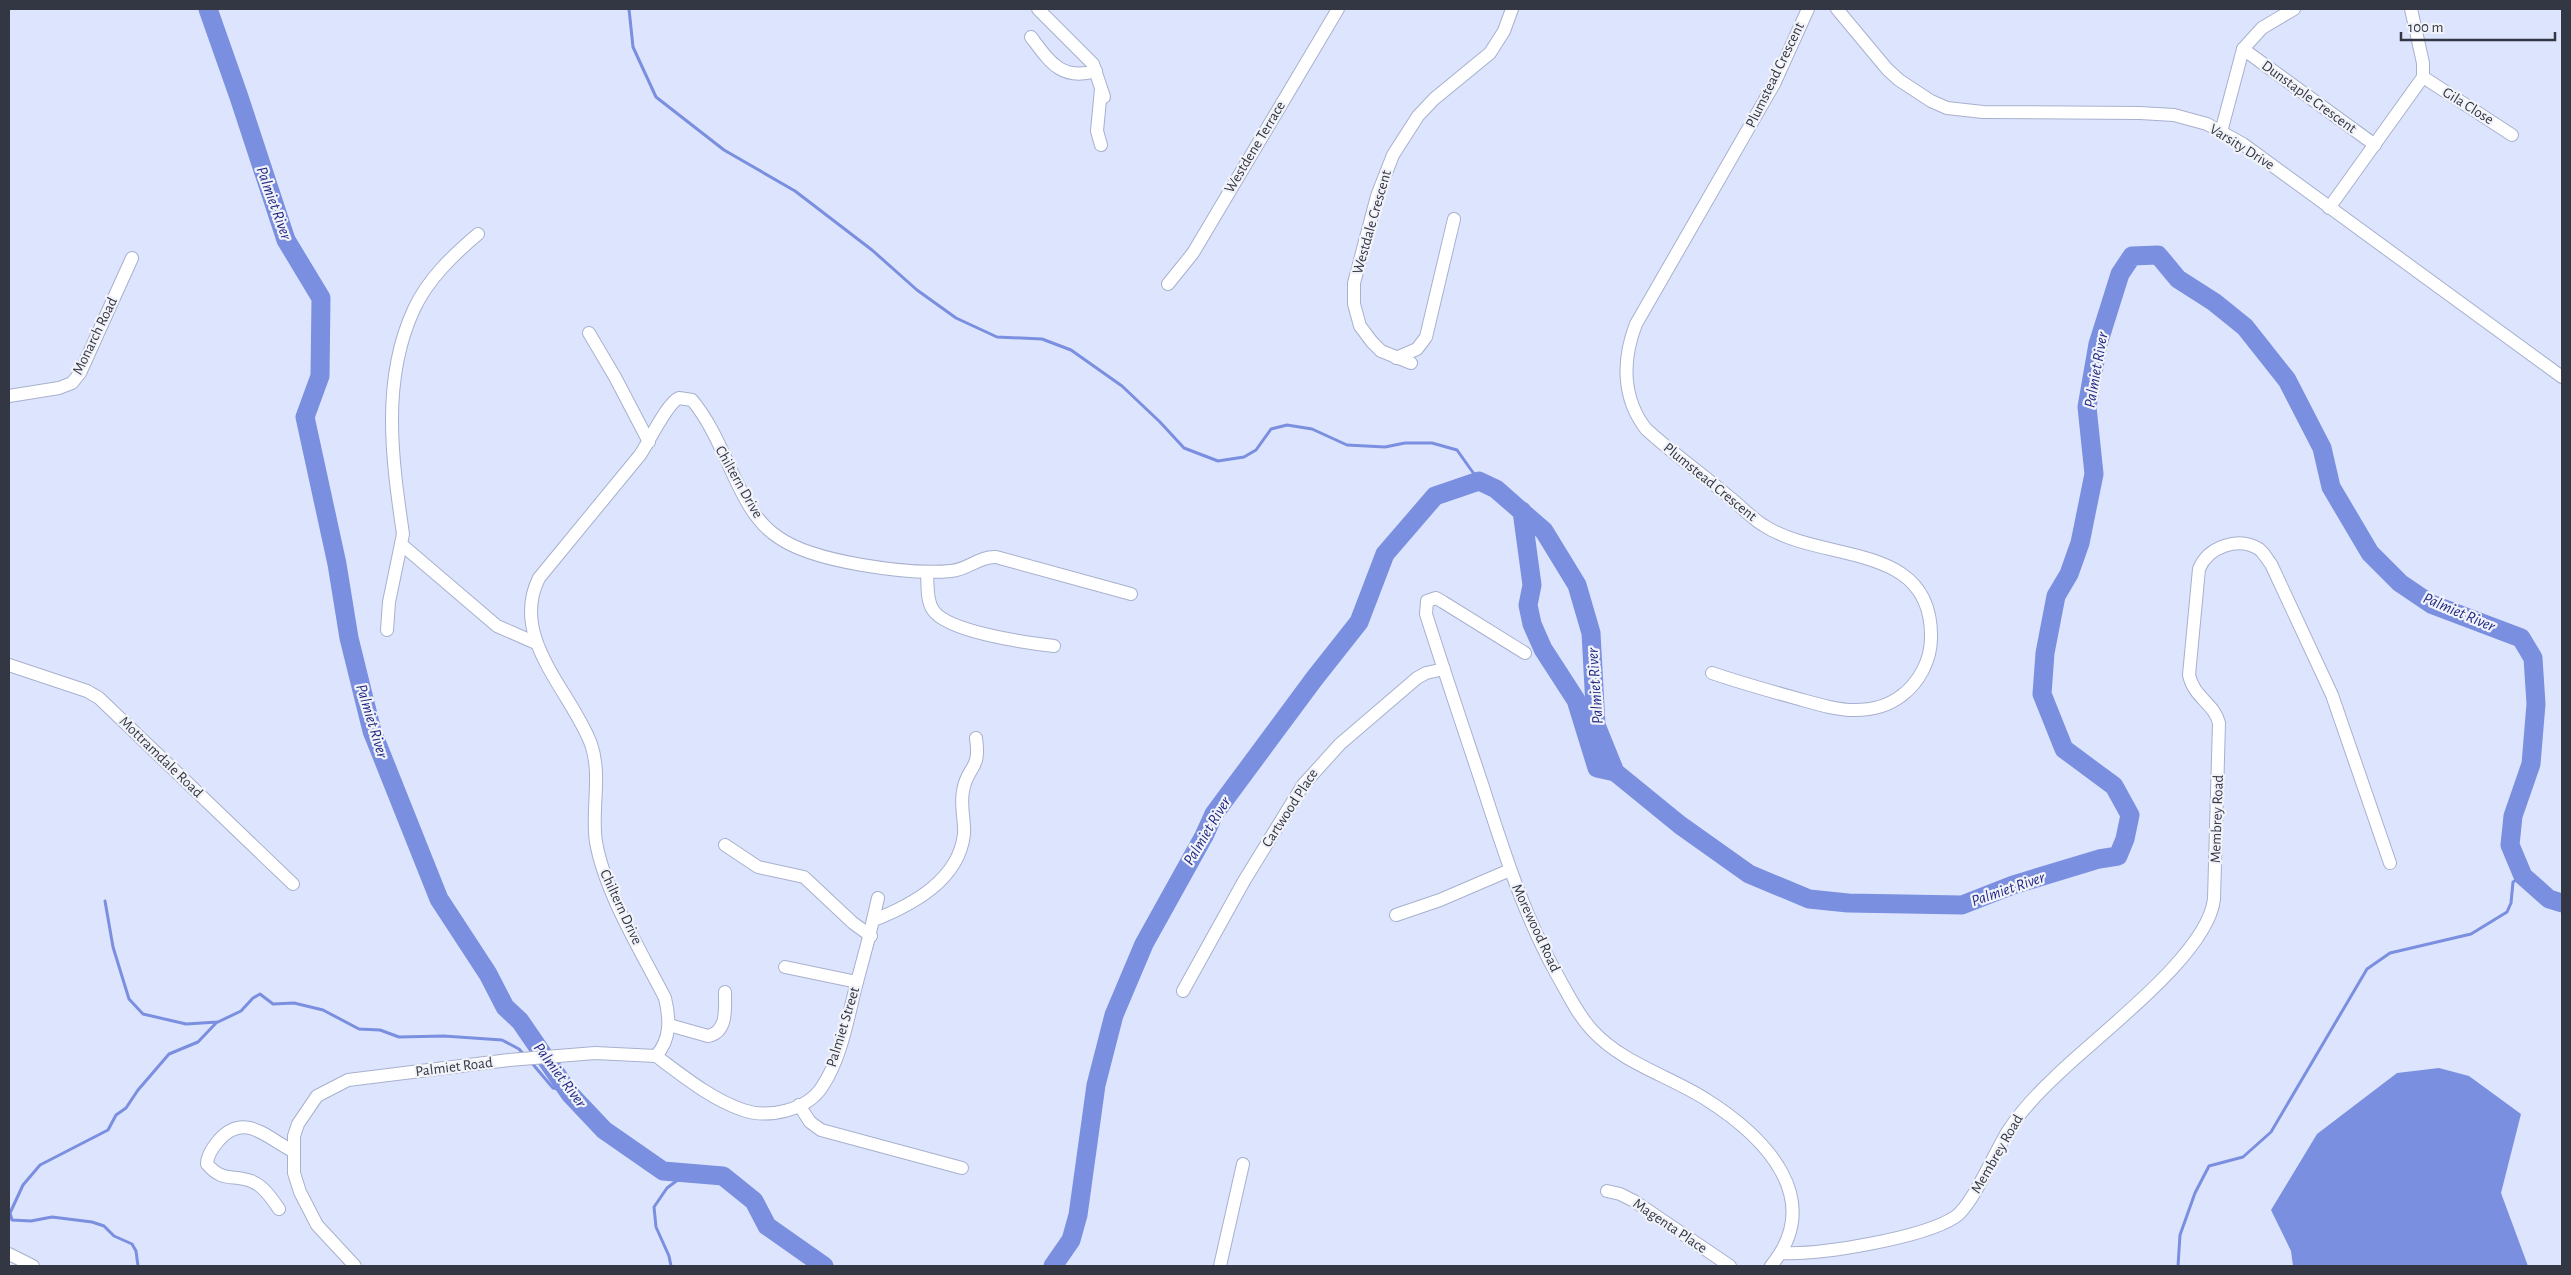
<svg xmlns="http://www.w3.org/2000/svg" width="2571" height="1275" font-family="'Alegreya Sans',sans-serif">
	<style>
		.water { fill: #7a8fdf }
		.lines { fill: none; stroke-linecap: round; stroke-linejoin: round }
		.stream { stroke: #7a8fdf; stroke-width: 3 }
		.river { stroke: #7a8fdf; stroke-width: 19 }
		.minor-casing { stroke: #a7b0ce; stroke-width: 14 }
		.minor { stroke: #fff; stroke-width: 12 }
		.labels { text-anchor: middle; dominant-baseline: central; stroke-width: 4.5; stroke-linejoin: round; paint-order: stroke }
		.street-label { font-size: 15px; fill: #333743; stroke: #f1f3f9 }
		.water-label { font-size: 16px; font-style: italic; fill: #202884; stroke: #f1f3f9 }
	</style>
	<rect width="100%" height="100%" fill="#dde5fe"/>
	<polygon class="water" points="2439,1068 2469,1076 2521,1114 2501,1193 2528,1266 2293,1266 2291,1251 2271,1210 2317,1134 2397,1073"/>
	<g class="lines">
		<g class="stream">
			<polyline points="629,9 633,47 656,97 724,150 795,191 872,250 917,290 956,318 997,337 1042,339 1071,350 1122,386 1160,422 1184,448 1218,461 1244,457 1256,450 1271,429 1287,425 1312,429 1347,445 1385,447 1405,443 1432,443 1457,450 1479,481"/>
			<polyline points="105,901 113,947 129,999 143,1014 186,1024 218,1022 241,1011 253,998 260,994 273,1004 294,1003 323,1010 359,1029 380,1030 399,1037 444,1036 502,1040 519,1049 525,1056"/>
			<polyline points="531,1062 553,1088 568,1091"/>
			<polyline points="138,1266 136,1251 132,1244 114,1236 104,1226 92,1222 52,1217 31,1221 12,1220 10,1213 23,1185 40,1165 108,1130 116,1115 126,1108 138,1090 169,1054 198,1042 217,1022"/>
			<polyline points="671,1266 669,1256 656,1227 654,1207 667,1188 687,1173"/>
			<polyline points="2178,1266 2180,1235 2195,1193 2209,1166 2243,1157 2271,1132 2367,969 2390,953 2471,934 2507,912 2511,903 2513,882 2523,876"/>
		</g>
		<g class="river">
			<polyline points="208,9 239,97 286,240 321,298 320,376 305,417 337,564 349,638 372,731 439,899 488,974 505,1007 520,1021 570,1094 604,1130 663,1171 723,1176 754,1201 767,1226 824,1266"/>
			<polyline points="1522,511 1532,585 1528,605 1532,624 1543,649 1576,700 1597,768 1615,772"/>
			<polyline points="1053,1266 1071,1240 1078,1215 1096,1085 1114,1015 1144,944 1204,836 1214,814 1314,679 1359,622 1385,554 1435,496 1479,481 1496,489 1544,531 1577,585 1591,633 1596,725 1615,772 1680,825 1749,874 1809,899 1848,903 1962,905 2013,885 2099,859 2118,856 2125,839 2130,815 2114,786 2064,749 2042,694 2045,653 2056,596 2069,574 2080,543 2094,474 2087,407 2098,344 2120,274 2132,256 2158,255 2178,279 2214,302 2245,327 2287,380 2322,448 2331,487 2370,553 2400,583 2431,604 2521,638 2533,658 2536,704 2531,764 2513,816 2510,845 2523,876 2549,899 2562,903"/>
		</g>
		<g class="minor-casing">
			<g id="minor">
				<polyline points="1038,9 1093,64 1104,97"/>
				<polyline points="1837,9 1887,69 1899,80 1931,101 1947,108 1983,112 2140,113 2174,115 2207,124 2243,144 2562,377"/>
				<path d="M1031 37C1050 62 1061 81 1096 71"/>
				<polyline points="2243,49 2375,145"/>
				<polyline points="2423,77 2512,135"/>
				<polyline points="1101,89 1097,131 1101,145"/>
				<polyline points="2221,132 2243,49 2262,28 2294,9"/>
				<polyline points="2329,208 2423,77 2423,63 2411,9"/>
				<path d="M478 234C453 255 428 279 414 309 381 380 392 459 403 534L401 544 497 626 536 643"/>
				<polyline points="1168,284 1193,253 1338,9"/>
				<polyline points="589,333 615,377 649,442"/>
				<polyline points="1396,358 1417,349 1426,337 1454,219"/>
				<polyline points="1411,363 1381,351 1372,342 1360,326 1354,304 1354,283 1377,196 1393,155 1418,116 1434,99 1490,53 1504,31 1512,9"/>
				<polyline points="9,396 59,388 72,383 80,373 132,258"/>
				<path d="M927 572C928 584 926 600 933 610 947 632 1028 643 1054 646"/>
				<polyline points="387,630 389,602 401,544"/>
				<path d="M1525 653 1443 602 1436 598 1427 601 1426 614C1444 671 1463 727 1482 784 1503 849 1523 913 1556 973 1567 992 1577 1014 1592 1030 1623 1064 1670 1076 1707 1100 1765 1137 1826 1199 1771 1266"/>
				<polyline points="9,665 87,691 99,698 293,884"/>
				<path d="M1712 673C1741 683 1770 691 1799 699 1817 704 1836 710 1855 710 1871 710 1888 706 1901 696 1919 683 1931 660 1931 638 1933 540 1822 564 1763 525 1750 517 1740 505 1728 496 1701 473 1672 453 1646 429 1622 398 1622 360 1636 324L1774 84 1808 9"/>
				<polyline points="725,845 758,867 804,877 853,923 871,936"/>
				<polyline points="1396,915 1440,900 1510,870"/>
				<path d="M874 920C912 905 959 880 964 834 965 820 960 806 963 791 967 765 981 772 976 738"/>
				<polyline points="785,967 857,982"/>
				<polyline points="1183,991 1244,881 1303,785 1340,744 1417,678 1426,673 1444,669"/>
				<path d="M669 1025 708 1036C728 1032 725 1008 725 992"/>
				<path d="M656 1056C671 1039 670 1019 665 998 641 951 605 893 596 842 591 811 602 775 591 744 571 691 509 638 539 578L640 455C649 442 667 403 679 398L692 400C718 431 729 473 750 507 757 518 767 530 778 537 812 562 909 575 951 571 968 570 979 556 996 557L1131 594"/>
				<path d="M656 1056C683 1076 711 1099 743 1110 769 1119 807 1110 822 1087 842 1057 848 1016 857 982 865 954 872 926 878 898"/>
				<polyline points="799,1105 810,1122 821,1130 962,1168"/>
				<polyline points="1607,1191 1620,1194 1634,1201 1730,1266"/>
				<path d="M279 1209C272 1199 263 1185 251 1181 233 1174 223 1183 207 1164 207 1155 213 1147 219 1140 245 1111 268 1139 293 1151"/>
				<path d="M1782 1253C1820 1255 1923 1238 1955 1217 1972 1206 1995 1152 2008 1131 2021 1111 2038 1093 2055 1077 2096 1036 2208 955 2214 899L2219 723C2214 703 2194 698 2189 675L2199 569C2208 547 2238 536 2259 549 2264 553 2267 559 2271 564L2332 695 2390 863"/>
				<polyline points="9,1254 33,1266"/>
				<polyline points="355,1266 317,1225 300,1192 294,1173 294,1136 298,1124 317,1096 348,1080 509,1060 595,1053 656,1056"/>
				<polyline points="1220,1266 1243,1164"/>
			</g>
		</g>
		<use href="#minor" class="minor"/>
	</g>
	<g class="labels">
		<g class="street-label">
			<text transform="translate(1775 75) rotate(-64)">Plumstead Crescent</text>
			<text transform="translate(2309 97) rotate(36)">Dunstaple Crescent</text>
			<text transform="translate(2468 106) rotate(32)">Gila Close</text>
			<text transform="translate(1255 147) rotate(-59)">Westdene Terrace</text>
			<text transform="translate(2242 147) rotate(32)">Varsity Drive</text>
			<text transform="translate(1372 222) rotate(-74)">Westdale Crescent</text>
			<text transform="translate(95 336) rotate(-64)">Monarch Road</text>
			<text transform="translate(739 482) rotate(60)">Chiltern Drive</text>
			<text transform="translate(1710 482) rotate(39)">Plumstead Crescent</text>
			<text transform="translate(161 757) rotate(44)">Mottramdale Road</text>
			<text transform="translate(1290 808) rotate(-57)">Cartwood Place</text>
			<text transform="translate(2217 819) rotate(-88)">Membrey Road</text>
			<text transform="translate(621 907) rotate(65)">Chiltern Drive</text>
			<text transform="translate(1536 928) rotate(65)">Morewood Road</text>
			<text transform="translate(843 1027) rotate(-73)">Palmiet Street</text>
			<text transform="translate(454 1067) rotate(-7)">Palmiet Road</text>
			<text transform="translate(1997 1154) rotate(-60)">Membrey Road</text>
			<text transform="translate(1670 1226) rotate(34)">Magenta Place</text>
		</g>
		<g class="water-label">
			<text transform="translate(274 203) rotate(70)">Palmiet River</text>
			<text transform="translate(2096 370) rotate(-80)">Palmiet River</text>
			<text transform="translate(2459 612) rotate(23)">Palmiet River</text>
			<text transform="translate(1595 686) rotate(-94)">Palmiet River</text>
			<text transform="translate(372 721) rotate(73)">Palmiet River</text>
			<text transform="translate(1207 831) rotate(-59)">Palmiet River</text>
			<text transform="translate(2008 889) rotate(-19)">Palmiet River</text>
			<text transform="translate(560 1075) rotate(53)">Palmiet River</text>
		</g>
	</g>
	<rect width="2571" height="1275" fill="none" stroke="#333743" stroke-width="20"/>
	<path d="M2401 32v8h154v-8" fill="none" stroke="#333743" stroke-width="2.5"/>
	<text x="2408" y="32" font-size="15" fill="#333743" stroke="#f1f3f9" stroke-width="4" paint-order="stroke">100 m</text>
</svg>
